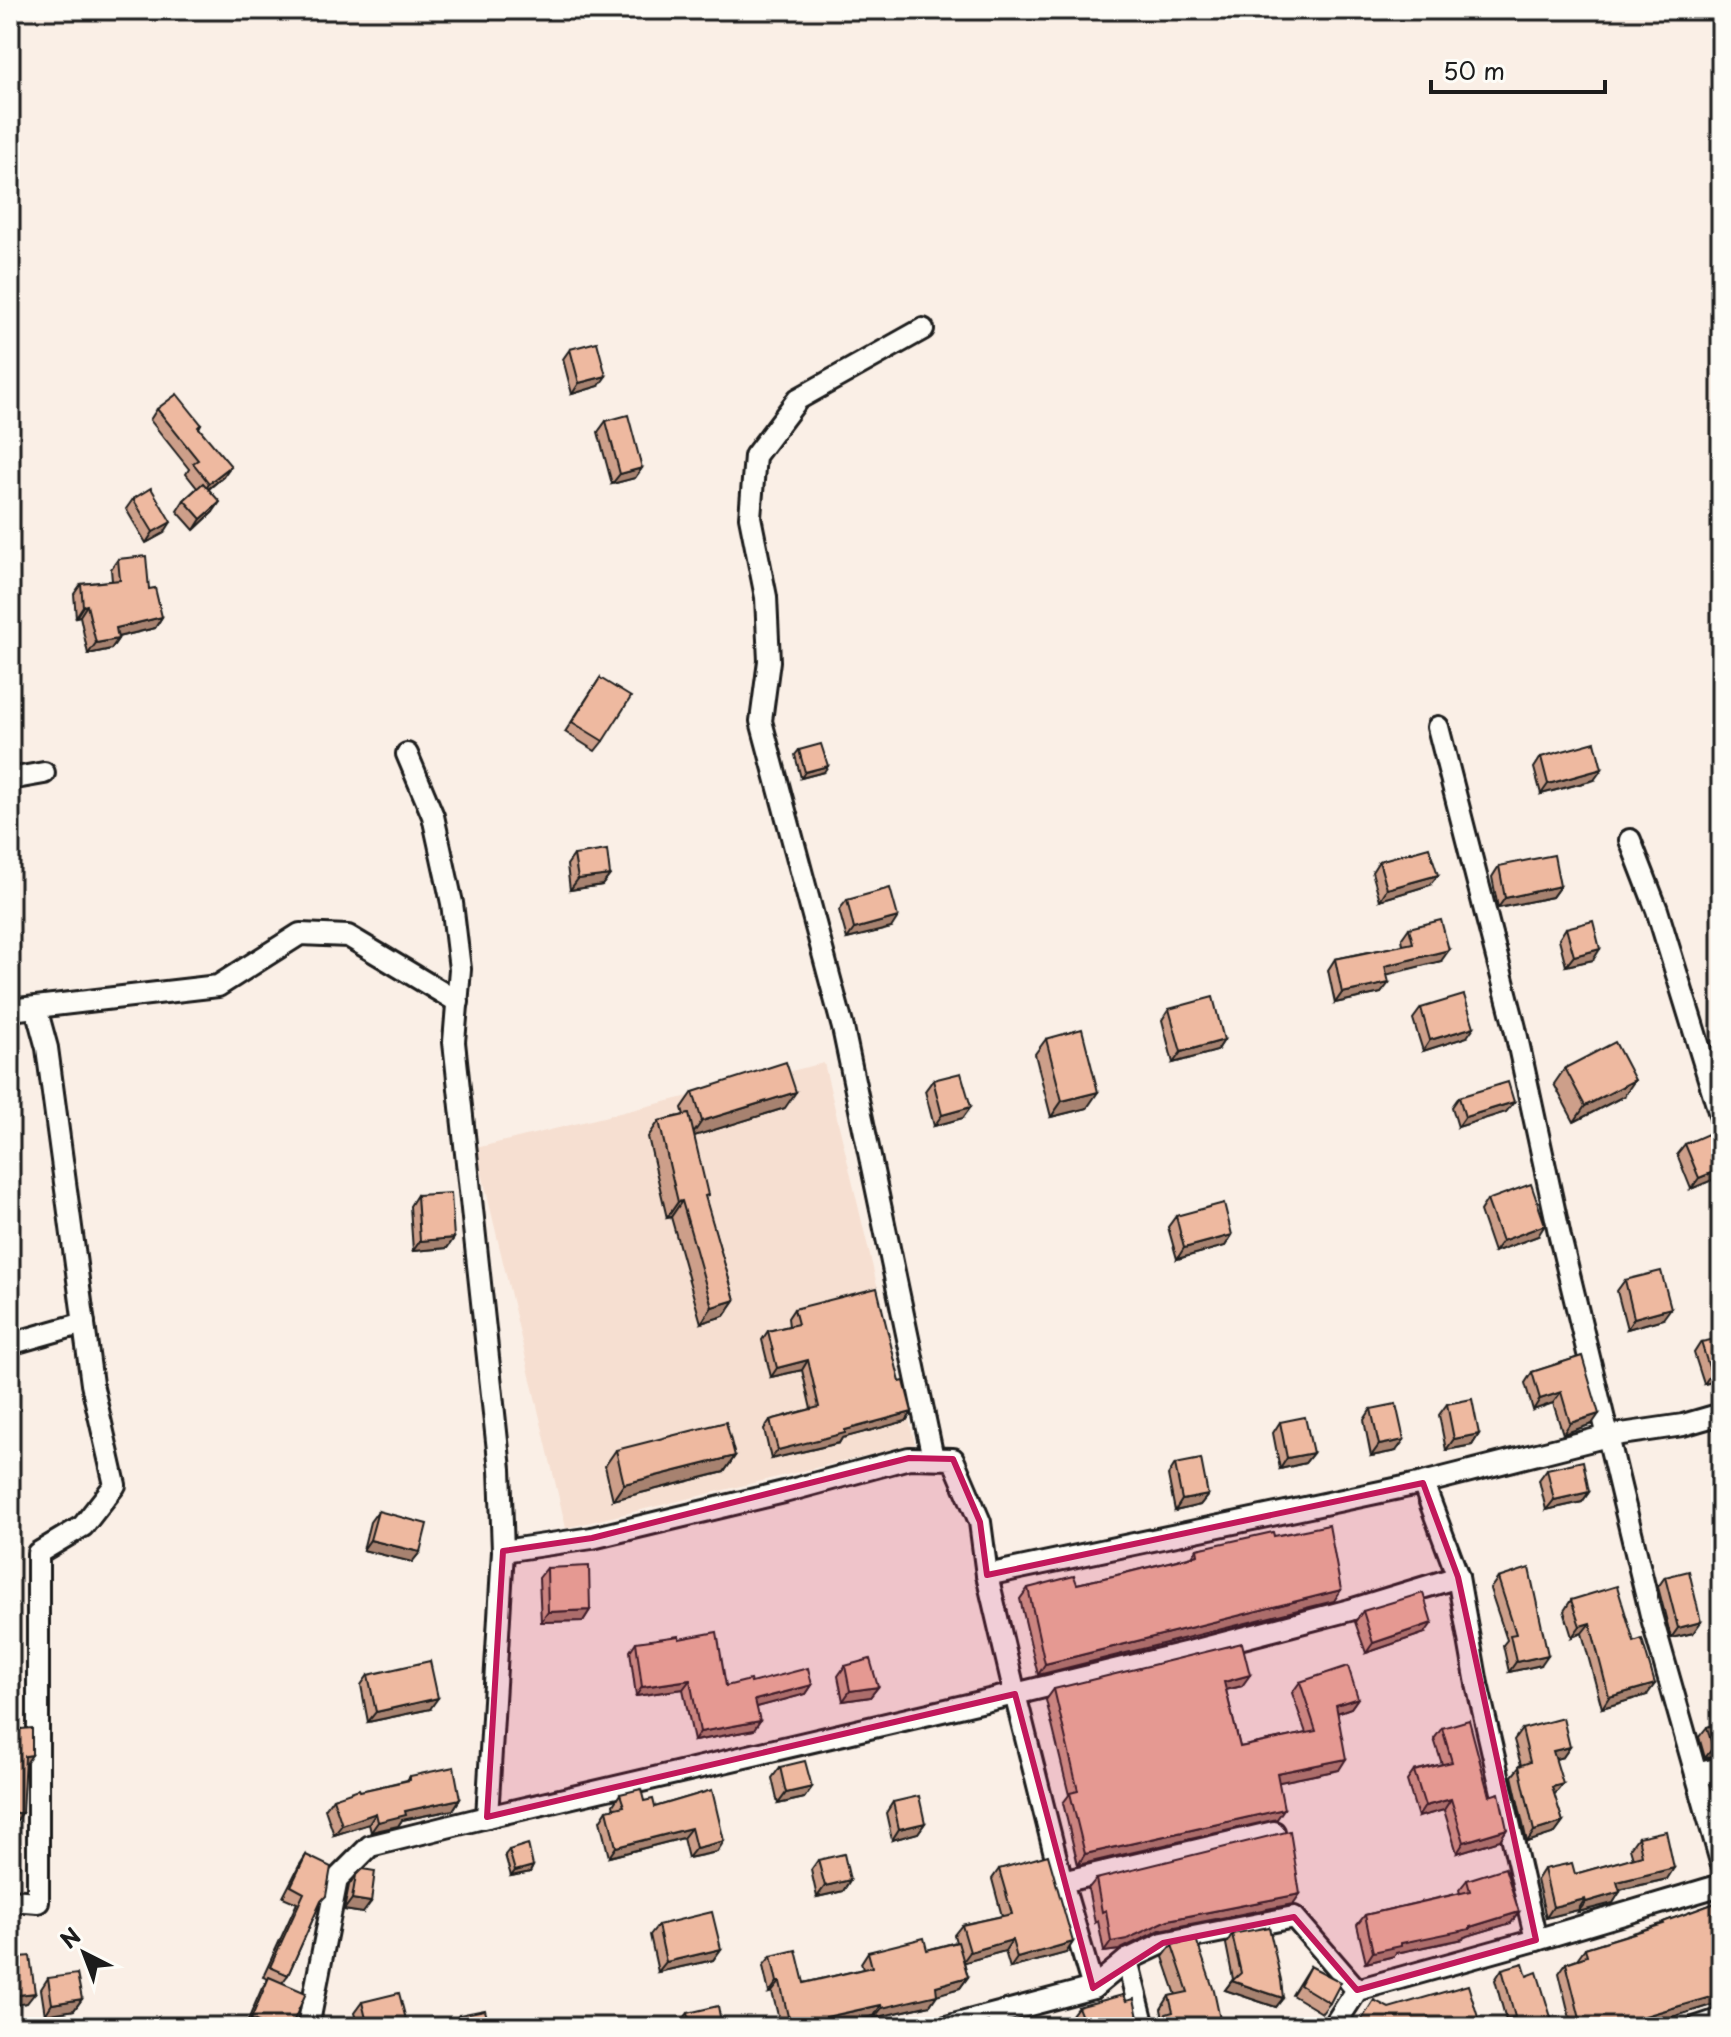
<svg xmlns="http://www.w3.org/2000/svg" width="1731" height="2037" font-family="'Playpen Sans',sans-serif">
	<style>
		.built { fill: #f6dfd1 }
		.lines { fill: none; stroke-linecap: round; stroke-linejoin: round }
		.minor-casing { stroke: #1c1c1c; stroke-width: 26 }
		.minor { stroke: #fdfcf7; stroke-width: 20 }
		.wall { fill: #cd9f8a; stroke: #1c1c1c; stroke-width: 2 }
		.shaded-wall { fill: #a78270; stroke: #1c1c1c; stroke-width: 2 }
		.building { fill: #eeb9a0; stroke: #1c1c1c; stroke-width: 2 }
		.marked { fill: #c2185b; fill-opacity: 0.2; stroke: #c2185b; stroke-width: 6; stroke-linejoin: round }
	</style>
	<rect width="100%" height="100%" fill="#faefe6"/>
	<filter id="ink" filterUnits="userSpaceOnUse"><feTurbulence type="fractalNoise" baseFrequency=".0125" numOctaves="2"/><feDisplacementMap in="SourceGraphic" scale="16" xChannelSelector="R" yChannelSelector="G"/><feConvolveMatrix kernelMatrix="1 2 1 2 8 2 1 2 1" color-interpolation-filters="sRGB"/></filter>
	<g filter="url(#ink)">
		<polygon class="built" points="824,1063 915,1444 566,1528 476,1148"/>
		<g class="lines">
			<g class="minor-casing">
				<g id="minor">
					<polyline points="923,329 798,399 755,456 750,517 766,597 769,661 761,721 843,1028 933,1458"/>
					<polyline points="1438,727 1515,1028 1560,1237 1651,1615 1721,1862"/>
					<polyline points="407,754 433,816 452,903 460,969 454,1042 500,1469 503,1551 487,1817"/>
					<polyline points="10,779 44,773"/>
					<polyline points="1630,840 1657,910 1721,1118"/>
					<polyline points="10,1010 218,986 300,934 348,936 458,1002"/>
					<polyline points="10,1344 84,1323"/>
					<polyline points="1423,1483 1458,1577"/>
					<polyline points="503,1551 592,1538 784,1492 909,1458 953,1459 980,1522 987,1575 1015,1694 1062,1882 1093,1988"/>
					<polyline points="987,1575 1423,1483 1608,1436 1683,1425 1721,1414"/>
					<polyline points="1696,1774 1721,1768"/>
					<polyline points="1062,1882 1274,1832"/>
					<polyline points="10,1900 38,1902 38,1553 83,1526 115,1485 92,1384 47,1048 36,1008"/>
					<polyline points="1127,1960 1163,1943 1294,1917 1357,1990"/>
					<polyline points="308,2027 337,1879 370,1846 487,1817 1015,1694 1189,1652 1350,1610 1458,1577 1477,1684 1536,1940"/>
					<polyline points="946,2027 1093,1988 1127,1960 1144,2027"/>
					<polyline points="1333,2027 1357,1990 1536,1940 1721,1885"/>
					<polyline points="1697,2027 1721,2019"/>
				</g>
			</g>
			<use href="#minor" class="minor"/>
		</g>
		<g class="wall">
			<polygon points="570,349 599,386 572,394 563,359"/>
			<polygon points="157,409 201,424 199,428 223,477 209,489 213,512 194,530 177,511 184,500 197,488 186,474 189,469 150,420"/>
			<polygon points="606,421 642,468 635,478 612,484 598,432"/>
			<polygon points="133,499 164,533 146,543 126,509"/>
			<polygon points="118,559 149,589 162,617 155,628 118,637 118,639 111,649 88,654 80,616 76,617 74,594 81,584 112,581 111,569"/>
			<polygon points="600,678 603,741 595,751 565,732"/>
			<polygon points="799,750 824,772 801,778 795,755"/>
			<polygon points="1541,757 1594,780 1541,794 1534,768"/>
			<polygon points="574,855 610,875 602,885 570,890 567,865"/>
			<polygon points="1379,861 1430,885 1380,900 1372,872"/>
			<polygon points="1499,866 1560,886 1552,897 1498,908 1492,877"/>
			<polygon points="847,900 891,928 847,939 839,910"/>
			<polygon points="1409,928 1441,961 1387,974 1381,993 1335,1003 1328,970 1335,959 1403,945 1402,938"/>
			<polygon points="1566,928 1593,960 1566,966 1559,939"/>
			<polygon points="1421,1008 1467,1037 1423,1051 1413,1019"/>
			<polygon points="1169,1009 1224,1040 1217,1051 1173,1063 1162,1020"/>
			<polygon points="1046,1039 1087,1108 1051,1117 1035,1054"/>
			<polygon points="1565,1068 1624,1096 1574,1122 1554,1084"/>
			<polygon points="933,1080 963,1118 934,1126 925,1091"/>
			<polygon points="693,1092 785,1108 694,1136 705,1198 735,1300 724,1316 701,1323 671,1217 667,1218 648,1137 659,1121 684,1115 682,1108"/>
			<polygon points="1459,1097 1514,1102 1506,1112 1458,1127 1452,1107"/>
			<polygon points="1685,1144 1717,1178 1691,1189 1677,1154"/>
			<polygon points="417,1195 454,1238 447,1248 413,1251 410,1206"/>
			<polygon points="1487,1200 1538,1236 1494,1252 1480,1211"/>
			<polygon points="1176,1216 1232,1235 1225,1246 1177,1259 1168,1227"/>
			<polygon points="1625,1280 1663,1319 1627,1329 1617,1291"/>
			<polygon points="794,1309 900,1382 912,1412 906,1421 842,1438 839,1443 771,1459 764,1429 770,1420 811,1409 802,1370 771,1377 762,1340 768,1331 789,1326 788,1318"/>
			<polygon points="1701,1342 1721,1380 1704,1384 1694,1353"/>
			<polygon points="1582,1356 1592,1424 1563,1434 1553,1403 1533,1410 1525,1383 1532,1372"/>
			<polygon points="1447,1404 1479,1434 1472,1445 1446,1450 1439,1415"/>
			<polygon points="1371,1409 1396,1451 1371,1456 1364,1420"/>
			<polygon points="1280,1422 1313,1453 1305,1463 1280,1469 1273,1433"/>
			<polygon points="616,1450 735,1456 724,1472 613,1500 605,1466"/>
			<polygon points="1175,1464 1208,1495 1200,1505 1175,1511 1168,1475"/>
			<polygon points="1547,1469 1589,1492 1582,1502 1546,1510 1539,1480"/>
			<polygon points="378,1511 420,1552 412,1562 363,1550 370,1522"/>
			<polygon points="1274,1536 1334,1601 1038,1675 1020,1599 1028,1588 1077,1584 1113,1576 1192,1556 1197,1549"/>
			<polygon points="547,1568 590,1610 583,1621 541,1622 539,1578"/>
			<polygon points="1665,1577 1693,1633 1671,1638 1658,1587"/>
			<polygon points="1498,1578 1541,1665 1509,1672 1503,1645 1507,1640 1490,1589"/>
			<polygon points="1571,1600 1647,1695 1602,1708 1582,1633 1572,1637 1564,1611"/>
			<polygon points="1363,1611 1425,1633 1366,1653 1355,1622"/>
			<polygon points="679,1639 726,1686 751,1683 812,1685 806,1694 757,1707 754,1730 694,1741 683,1689 636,1696 630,1651 636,1642"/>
			<polygon points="845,1666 878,1687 870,1697 843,1701 838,1676"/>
			<polygon points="368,1675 430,1709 368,1722 361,1685"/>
			<polygon points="1300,1682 1358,1698 1351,1708 1337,1713 1339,1770 1279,1782 1277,1819 1078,1865 1063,1803 1069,1795 1046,1700 1054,1689 1242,1686 1226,1690 1240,1747 1306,1733 1292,1693"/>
			<polygon points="1721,1723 1721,1756 1705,1758 1699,1737 1707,1727"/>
			<polygon points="1442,1728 1489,1796 1507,1829 1500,1840 1457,1853 1444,1810 1418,1817 1407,1781 1414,1771 1442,1764 1434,1739"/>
			<polygon points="1522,1729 1570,1747 1563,1757 1555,1759 1554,1795 1563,1822 1555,1833 1527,1842 1512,1776 1521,1765 1514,1740"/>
			<polygon points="780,1767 812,1787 804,1798 778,1804 772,1778"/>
			<polygon points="1721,1772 1721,1810 1720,1811 1712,1783"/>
			<polygon points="410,1776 460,1799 453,1810 402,1820 398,1826 371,1832 369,1824 334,1835 325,1809 333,1798 407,1780"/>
			<polygon points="712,1790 717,1852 688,1858 683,1838 609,1857 600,1821 607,1810 614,1809 613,1805 620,1794 644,1801 655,1807"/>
			<polygon points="893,1802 925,1823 918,1833 892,1840 886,1813"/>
			<polygon points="1638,1837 1667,1879 1620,1890 1613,1903 1578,1912 1578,1910 1546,1918 1537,1880 1544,1869 1575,1874 1633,1858 1630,1848"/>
			<polygon points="509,1850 533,1866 530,1872 511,1876 505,1855"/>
			<polygon points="306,1855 319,1905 288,1975 282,1983 291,2027 245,2027 262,1988 268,1979 263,1977 297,1903 283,1897 299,1866"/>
			<polygon points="818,1860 850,1880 843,1891 817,1897 811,1870"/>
			<polygon points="999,1869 1073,1942 1066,1953 1010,1968 1005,1951 964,1962 968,1977 960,1988 937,1994 930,2005 874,2018 874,2016 821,2027 781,2027 772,1992 769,1993 763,1966 771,1956 804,1983 863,1969 861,1963 868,1952 927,1950 956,1942 954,1935 962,1925 1002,1916 992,1879"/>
			<polygon points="356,1875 363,1913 344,1910 349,1885"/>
			<polygon points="1096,1879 1293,1904 1160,1930 1119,1950 1104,1952 1098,1921 1095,1923 1088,1889"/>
			<polygon points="1467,1880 1519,1912 1511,1923 1464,1937 1463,1939 1396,1953 1394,1956 1366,1963 1357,1925 1365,1915 1460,1893 1459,1890"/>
			<polygon points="1721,1901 1721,2002 1640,2027 1572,2027 1559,1973 1566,1963 1577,1959 1585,1948 1661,1924 1663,1922"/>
			<polygon points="658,1925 721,1949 713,1960 658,1972 650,1935"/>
			<polygon points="1232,1934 1283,1998 1276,2007 1225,1990 1233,1979 1226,1944"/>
			<polygon points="1172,1945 1221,2024 1219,2027 1072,2027 1069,2019 1078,2007 1139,2022 1149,2026 1155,2027 1158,2026 1163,2019 1161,2009 1169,1996 1176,1995 1163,1957"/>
			<polygon points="1310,1966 1330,2003 1322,2013 1292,1995"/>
			<polygon points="1502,1969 1527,1976 1554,2027 1506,2020 1495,1980"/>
			<polygon points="48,1978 82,1999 74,2010 45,2015 41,1989"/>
			<polygon points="362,2002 408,2027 358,2027 354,2013"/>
			<polygon points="688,2013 722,2027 681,2027 680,2023"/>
			<polygon points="459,2015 489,2027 452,2027 452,2025"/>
		</g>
		<g class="shaded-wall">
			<polygon points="606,376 599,386 572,394 579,383"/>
			<polygon points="231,466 223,477 202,494 209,483"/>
			<polygon points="642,468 635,478 612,484 620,474"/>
			<polygon points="220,502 213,512 194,530 201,519"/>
			<polygon points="171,522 164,533 146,543 153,532"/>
			<polygon points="87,605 80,616 76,617 83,606"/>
			<polygon points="162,617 155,628 109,639 116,628"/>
			<polygon points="118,639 111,649 88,654 96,643"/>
			<polygon points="828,766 824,772 801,778 805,772"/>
			<polygon points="1602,769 1594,780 1541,794 1548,784"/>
			<polygon points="610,875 602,885 570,890 578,879"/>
			<polygon points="1438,875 1430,885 1380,900 1387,889"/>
			<polygon points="1560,886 1552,897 1498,908 1505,898"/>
			<polygon points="898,917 891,928 847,939 854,929"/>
			<polygon points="1600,949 1593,960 1566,966 1574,956"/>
			<polygon points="1449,950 1441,961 1378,977 1385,966"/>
			<polygon points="1389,983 1381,993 1335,1003 1342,993"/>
			<polygon points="1474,1027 1467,1037 1423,1051 1430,1040"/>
			<polygon points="1224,1040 1217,1051 1173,1063 1181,1052"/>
			<polygon points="1635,1080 1624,1096 1574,1122 1585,1106"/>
			<polygon points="796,1092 785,1108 691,1137 702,1121"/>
			<polygon points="1098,1092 1087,1108 1051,1117 1062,1101"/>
			<polygon points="1514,1102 1506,1112 1458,1127 1465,1117"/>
			<polygon points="971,1107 963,1118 934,1126 942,1115"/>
			<polygon points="1721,1169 1721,1173 1717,1178 1691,1189 1699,1178"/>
			<polygon points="682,1201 671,1217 667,1218 678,1202"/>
			<polygon points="1545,1225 1538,1236 1494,1252 1502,1241"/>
			<polygon points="1232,1235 1225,1246 1177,1259 1184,1248"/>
			<polygon points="454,1238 447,1248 413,1251 420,1241"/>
			<polygon points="735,1300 724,1316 701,1323 712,1307"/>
			<polygon points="1671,1308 1663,1319 1627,1329 1634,1318"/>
			<polygon points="808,1360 802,1370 771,1377 777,1368"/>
			<polygon points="1721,1371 1721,1380 1704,1384 1711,1374"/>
			<polygon points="1561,1392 1553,1403 1533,1410 1540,1399"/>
			<polygon points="912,1412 906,1421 842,1438 839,1443 771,1459 778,1450 845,1430"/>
			<polygon points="1599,1414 1592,1424 1563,1434 1570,1423"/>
			<polygon points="1479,1434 1472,1445 1446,1450 1454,1439"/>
			<polygon points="1404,1440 1396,1451 1371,1456 1379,1445"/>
			<polygon points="1313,1453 1305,1463 1280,1469 1287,1458"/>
			<polygon points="735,1456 724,1472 613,1500 624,1484"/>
			<polygon points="1589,1492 1582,1502 1546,1510 1554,1500"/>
			<polygon points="1208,1495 1200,1505 1175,1511 1182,1500"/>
			<polygon points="370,1540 420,1552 412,1562 363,1550"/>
			<polygon points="1341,1590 1334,1601 1038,1675 1045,1664"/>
			<polygon points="590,1610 583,1621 541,1622 548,1612"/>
			<polygon points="1701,1622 1693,1633 1671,1638 1678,1628"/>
			<polygon points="1432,1623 1425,1633 1366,1653 1373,1643"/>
			<polygon points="1590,1623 1582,1633 1572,1637 1580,1626"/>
			<polygon points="1548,1655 1541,1665 1509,1672 1516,1662"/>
			<polygon points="1250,1675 1242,1686 1217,1692 1224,1682"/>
			<polygon points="690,1680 683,1689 636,1696 642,1687"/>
			<polygon points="1655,1684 1647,1695 1602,1708 1609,1697"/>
			<polygon points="812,1685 806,1694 749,1709 755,1700"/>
			<polygon points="878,1687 870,1697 843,1701 850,1691"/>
			<polygon points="438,1698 430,1709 368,1722 376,1712"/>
			<polygon points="1358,1698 1351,1708 1328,1716 1336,1705"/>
			<polygon points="760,1721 754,1730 694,1741 700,1732"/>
			<polygon points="1721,1746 1721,1756 1705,1758 1713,1748"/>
			<polygon points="1570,1747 1563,1757 1545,1762 1553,1751"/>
			<polygon points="32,1755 25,1765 17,1766 25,1756"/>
			<polygon points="1346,1759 1339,1770 1270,1784 1277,1773"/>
			<polygon points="1563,1784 1555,1794 1545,1797 1552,1787"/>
			<polygon points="812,1787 804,1798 778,1804 786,1793"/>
			<polygon points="460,1799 453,1810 402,1820 398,1826 371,1832 378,1822 405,1811"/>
			<polygon points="1451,1799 1444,1810 1418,1817 1425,1806"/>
			<polygon points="1284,1809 1277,1819 1078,1865 1085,1854"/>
			<polygon points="14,1813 22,1813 15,1824"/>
			<polygon points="376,1813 369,1824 334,1835 342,1825"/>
			<polygon points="1563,1822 1555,1833 1527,1842 1534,1831"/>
			<polygon points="925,1823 918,1833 892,1840 899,1829"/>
			<polygon points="691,1828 683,1838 609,1857 616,1847"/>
			<polygon points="1507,1829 1500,1840 1457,1853 1464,1842"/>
			<polygon points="724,1841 717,1852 688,1858 696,1848"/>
			<polygon points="19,1866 12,1877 10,1877 10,1867"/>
			<polygon points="533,1866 530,1872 511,1876 515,1871"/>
			<polygon points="1674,1868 1667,1879 1610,1892 1617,1882"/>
			<polygon points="850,1880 843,1891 817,1897 825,1886"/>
			<polygon points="1620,1892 1613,1903 1578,1912 1586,1902"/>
			<polygon points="1300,1894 1293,1904 1160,1930 1119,1950 1104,1952 1111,1942 1168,1920"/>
			<polygon points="352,1899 371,1902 363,1913 344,1910"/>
			<polygon points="1585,1899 1578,1910 1546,1918 1553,1907"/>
			<polygon points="1519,1912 1511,1923 1464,1937 1463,1939 1396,1953 1394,1956 1366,1963 1373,1952 1401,1943 1470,1927"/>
			<polygon points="1012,1940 1005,1951 962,1963 970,1952"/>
			<polygon points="1073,1942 1066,1953 1010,1968 1017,1958"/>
			<polygon points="721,1949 713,1960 658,1972 666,1962"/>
			<polygon points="968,1977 960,1988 933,1996 937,1995 930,2005 874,2018 882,2008 936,1986"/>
			<polygon points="1232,1981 1283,1998 1276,2007 1225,1990"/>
			<polygon points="777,1982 780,1982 772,1992 769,1993"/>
			<polygon points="35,1993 27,2003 10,2006 10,1996"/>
			<polygon points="1721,1994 1721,2002 1640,2027 1607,2027"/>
			<polygon points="82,1999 74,2010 45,2015 52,2004"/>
			<polygon points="881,2005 874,2016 821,2027 788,2027 790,2025"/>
			<polygon points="251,2019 270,2027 246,2027"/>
		</g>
		<g class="building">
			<polygon points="597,342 606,376 579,383 570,349"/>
			<polygon points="177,394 201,424 198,427 231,466 209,483 193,463 198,460 157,409"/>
			<polygon points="628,415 642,468 620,474 606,421"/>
			<polygon points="203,483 220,502 201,519 184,500"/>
			<polygon points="151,488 171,522 153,532 133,499"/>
			<polygon points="146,556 149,589 155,588 162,617 116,628 118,639 96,643 87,605 83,606 81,584 120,580 118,559"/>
			<polygon points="600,678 631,697 603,741 572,722"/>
			<polygon points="1595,742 1602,769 1548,784 1541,757"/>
			<polygon points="821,744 828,766 805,772 799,750"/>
			<polygon points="1429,847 1438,875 1387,889 1379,861"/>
			<polygon points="607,850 610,875 578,879 574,855"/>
			<polygon points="1554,855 1560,886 1505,898 1499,866"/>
			<polygon points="890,888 898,917 854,929 847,900"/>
			<polygon points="1441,920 1449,950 1385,966 1389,983 1342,993 1335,959 1413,943 1409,928"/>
			<polygon points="1593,921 1600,949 1574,956 1566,928"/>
			<polygon points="1464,995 1474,1027 1430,1040 1421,1008"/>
			<polygon points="1213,997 1224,1040 1181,1052 1169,1009"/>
			<polygon points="1082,1029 1098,1092 1062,1101 1046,1039"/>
			<polygon points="1615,1042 1635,1080 1585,1106 1565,1068"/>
			<polygon points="786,1062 796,1092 702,1121 693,1092"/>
			<polygon points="961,1073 971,1107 942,1115 933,1080"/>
			<polygon points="1508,1082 1514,1102 1465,1117 1459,1097"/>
			<polygon points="689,1114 708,1195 705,1196 735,1300 712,1307 682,1201 678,1202 659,1121"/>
			<polygon points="1710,1133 1721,1160 1721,1169 1699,1178 1685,1144"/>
			<polygon points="1531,1184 1545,1225 1502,1241 1487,1200"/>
			<polygon points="451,1193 454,1238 420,1241 417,1195"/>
			<polygon points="1224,1203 1232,1235 1184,1248 1176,1216"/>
			<polygon points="1661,1271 1671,1308 1634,1318 1625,1280"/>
			<polygon points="877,1288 900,1382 904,1381 912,1412 845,1430 845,1433 778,1450 770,1420 819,1407 808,1360 777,1368 768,1331 798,1324 794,1309"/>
			<polygon points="1721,1338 1721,1371 1711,1374 1701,1342"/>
			<polygon points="1582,1356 1599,1414 1570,1423 1561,1392 1540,1399 1532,1372"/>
			<polygon points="1472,1399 1479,1434 1454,1439 1447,1404"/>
			<polygon points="1396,1404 1404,1440 1379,1445 1371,1409"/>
			<polygon points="1305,1417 1313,1453 1287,1458 1280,1422"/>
			<polygon points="726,1422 735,1456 624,1484 616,1450"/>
			<polygon points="1201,1459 1208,1495 1182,1500 1175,1464"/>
			<polygon points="1583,1461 1589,1492 1554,1500 1547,1469"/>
			<polygon points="378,1511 427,1524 420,1552 370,1540"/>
			<polygon points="1329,1525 1341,1590 1045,1664 1028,1588 1074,1576 1077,1584 1113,1576 1198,1555 1197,1549 1273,1532 1274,1536"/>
			<polygon points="589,1566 590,1610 548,1612 547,1568"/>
			<polygon points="1529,1568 1548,1655 1516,1662 1510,1635 1516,1634 1498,1578"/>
			<polygon points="1689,1571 1701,1622 1678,1628 1665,1577"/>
			<polygon points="1617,1586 1634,1642 1642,1639 1655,1684 1609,1697 1590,1623 1580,1626 1571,1600"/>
			<polygon points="1423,1593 1432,1623 1373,1643 1363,1611"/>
			<polygon points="717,1632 726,1686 750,1680 751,1683 808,1668 812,1685 755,1700 760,1721 700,1732 690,1680 642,1687 636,1642 679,1636 679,1639"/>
			<polygon points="1242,1643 1250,1675 1224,1682 1240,1747 1316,1731 1300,1682 1348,1666 1358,1698 1336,1705 1346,1759 1277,1773 1284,1809 1085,1854 1070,1793 1078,1791 1054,1689"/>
			<polygon points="870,1659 878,1687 850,1691 845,1666"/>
			<polygon points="430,1661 438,1698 376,1712 368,1675"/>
			<polygon points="1563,1718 1570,1747 1553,1751 1563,1784 1552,1787 1563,1822 1534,1831 1519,1766 1530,1762 1522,1729"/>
			<polygon points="1469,1720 1489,1796 1499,1793 1507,1829 1464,1842 1451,1799 1425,1806 1414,1771 1452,1762 1442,1728"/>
			<polygon points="1721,1723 1721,1746 1713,1748 1707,1727"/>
			<polygon points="32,1728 32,1755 25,1756 22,1813 14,1813 19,1866 10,1867 10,1730"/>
			<polygon points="805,1761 812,1787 786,1793 780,1767"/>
			<polygon points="454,1767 460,1799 405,1811 406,1815 378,1822 376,1813 342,1825 333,1798 359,1789 360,1791 410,1780 410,1776"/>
			<polygon points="641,1789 644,1801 653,1799 655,1807 712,1790 724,1841 696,1848 691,1828 616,1847 607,1810 624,1806 620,1794"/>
			<polygon points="919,1796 925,1823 899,1829 893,1802"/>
			<polygon points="1290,1831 1300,1894 1168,1920 1127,1939 1111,1942 1106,1910 1102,1912 1096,1879"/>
			<polygon points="1666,1831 1674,1868 1617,1882 1620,1892 1586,1902 1585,1899 1553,1907 1544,1869 1572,1863 1575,1874 1642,1855 1638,1837"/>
			<polygon points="528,1844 533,1866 515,1871 509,1850"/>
			<polygon points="844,1854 850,1880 825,1886 818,1860"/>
			<polygon points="306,1855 331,1867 326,1896 321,1901 288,1975 270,1967 304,1893 291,1886"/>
			<polygon points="1048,1855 1073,1942 1017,1958 1012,1940 970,1952 962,1925 1012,1914 999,1869"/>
			<polygon points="1505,1868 1519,1912 1470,1927 1470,1929 1401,1943 1401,1946 1373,1952 1365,1915 1470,1891 1467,1880"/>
			<polygon points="362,1869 375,1871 371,1902 352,1899 356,1875"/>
			<polygon points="1721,1901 1721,1994 1607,2027 1582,2027 1566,1963 1587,1956 1585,1948 1664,1924 1663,1922"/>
			<polygon points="712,1912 721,1949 666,1962 658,1925"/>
			<polygon points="1269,1927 1281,1980 1283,1998 1232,1981 1241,1973 1232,1934"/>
			<polygon points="924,1938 927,1950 958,1942 968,1977 936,1986 937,1995 882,2008 881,2005 790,2025 780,1982 777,1982 771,1956 796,1950 804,1983 872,1967 868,1952"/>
			<polygon points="1196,1939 1214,1991 1221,2024 1209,2027 1086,2027 1078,2007 1123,1995 1126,2001 1134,1999 1139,2022 1142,2021 1149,2026 1155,2027 1162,2023 1166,2014 1173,2012 1169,1996 1188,1992 1172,1945"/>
			<polygon points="30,1956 35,1993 10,1996 10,1958"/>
			<polygon points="1523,1963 1527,1976 1537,1972 1554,2027 1484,2027 1515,2017 1502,1969"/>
			<polygon points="1310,1966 1341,1982 1330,2003 1300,1985"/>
			<polygon points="77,1974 82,1999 52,2004 48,1978"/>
			<polygon points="269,1977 306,1993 291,2027 270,2027 251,2019"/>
			<polygon points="1468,1985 1481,2027 1357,2027 1374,2000 1389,2008"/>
			<polygon points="399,1993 408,2027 368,2027 362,2002"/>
			<polygon points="718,2006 722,2027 691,2027 688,2013"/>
			<polygon points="485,2010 489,2027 461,2027 459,2015"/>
			<polygon points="988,2022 989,2027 973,2027"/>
		</g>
	</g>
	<path class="marked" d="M909 1458 953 1459 980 1522 987 1575 1423 1483 1458 1577 1536 1940 1357 1990 1294 1917 1163 1943 1093 1988 1015 1694 487 1817 503 1551 592 1538Z"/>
	<rect width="1731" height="2037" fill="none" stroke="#fdfcf7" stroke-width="40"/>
	<rect x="20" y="20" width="1691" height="1997" fill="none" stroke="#1c1c1c" stroke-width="3" filter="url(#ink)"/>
	<g transform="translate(84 1953) rotate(318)" stroke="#fdfcf7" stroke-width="6" paint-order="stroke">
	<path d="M0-6L14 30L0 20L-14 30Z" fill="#1c1c1c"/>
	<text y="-12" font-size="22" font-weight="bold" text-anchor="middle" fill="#1c1c1c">N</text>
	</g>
	<path d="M1431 80v12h174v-12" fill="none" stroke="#1c1c1c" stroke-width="4"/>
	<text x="1443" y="80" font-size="24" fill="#1c1c1c" stroke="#fdfcf7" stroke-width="6" paint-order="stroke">50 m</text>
</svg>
